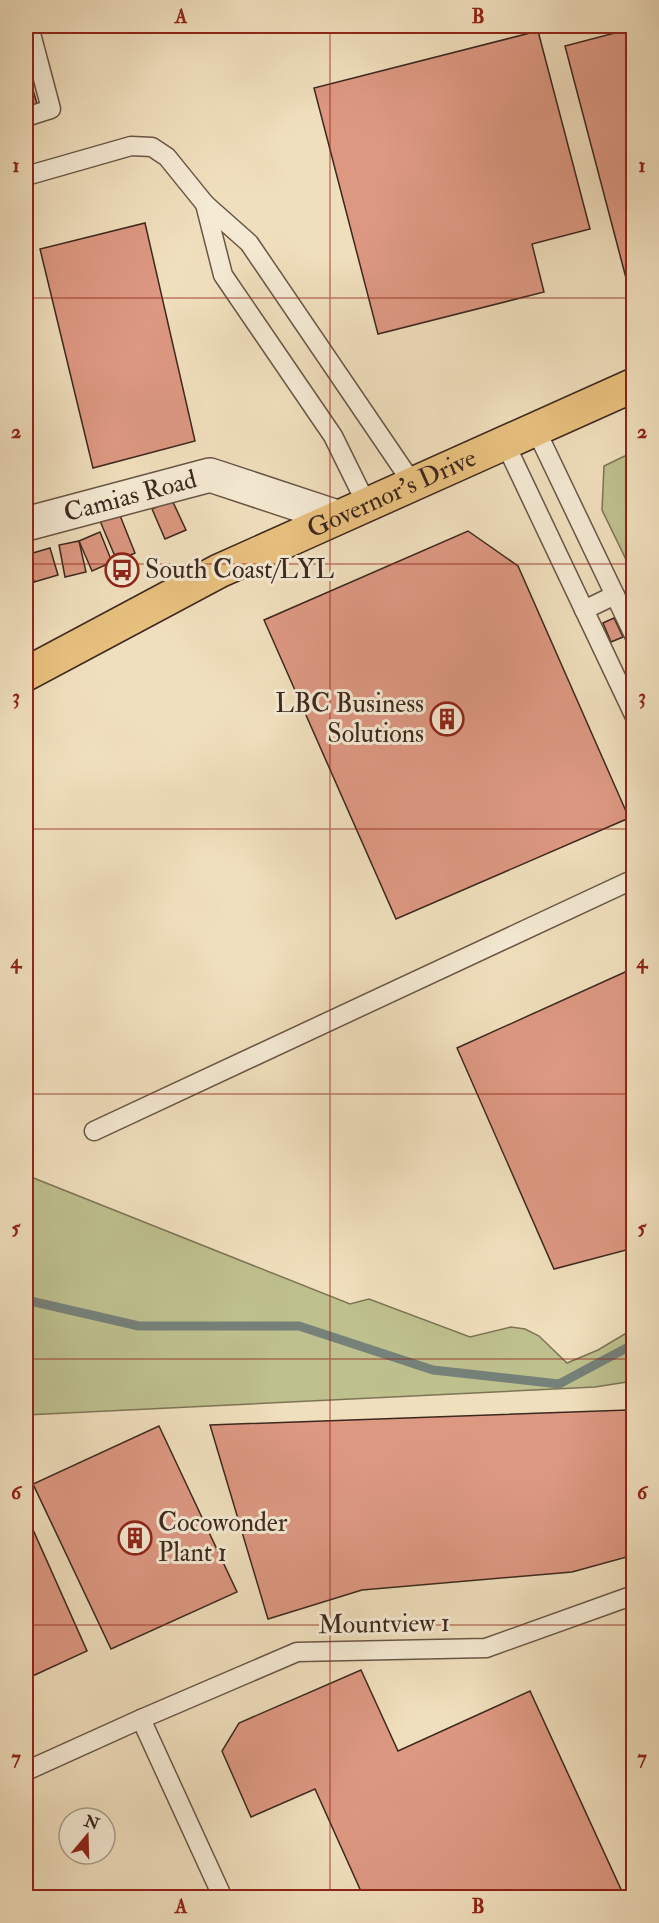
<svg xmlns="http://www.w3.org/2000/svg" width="659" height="1923" font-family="'IM FELL Double Pica',serif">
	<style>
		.green { fill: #bec08e; stroke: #7d7456; stroke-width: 1.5 }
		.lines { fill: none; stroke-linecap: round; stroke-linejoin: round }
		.stream { stroke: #758179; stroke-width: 9 }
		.building { fill: #dd9882; stroke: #3c281e; stroke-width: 1.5 }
		.service-casing { stroke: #695646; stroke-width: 21 }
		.minor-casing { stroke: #695646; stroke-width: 36 }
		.trunk-casing { stroke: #3c281e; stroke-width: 36 }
		.service { stroke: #f5ead4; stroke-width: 18 }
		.minor { stroke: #f5ead4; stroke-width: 33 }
		.trunk { stroke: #e8c07e; stroke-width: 33 }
		.grid { fill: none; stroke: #8f2418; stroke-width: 1.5; stroke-opacity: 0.55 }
		.labels { text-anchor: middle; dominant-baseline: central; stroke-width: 6; stroke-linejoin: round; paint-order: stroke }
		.street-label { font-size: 26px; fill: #3c281e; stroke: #f5ead4 }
		.poi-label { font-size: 26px; fill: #3c281e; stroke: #f5ead4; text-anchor: start }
		.neatline { fill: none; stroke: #8f2418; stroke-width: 2 }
		.grid-label { font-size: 20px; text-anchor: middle; font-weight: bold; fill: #8f2418 }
	</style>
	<rect width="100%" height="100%" fill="#f0dfbd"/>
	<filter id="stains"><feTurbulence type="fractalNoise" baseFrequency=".00333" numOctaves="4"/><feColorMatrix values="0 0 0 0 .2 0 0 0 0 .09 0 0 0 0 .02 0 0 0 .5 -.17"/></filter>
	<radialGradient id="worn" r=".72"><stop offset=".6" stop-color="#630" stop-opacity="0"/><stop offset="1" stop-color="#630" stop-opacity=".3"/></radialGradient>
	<g class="green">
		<polygon points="633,452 633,574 602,510 604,466"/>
		<polygon points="26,1175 350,1304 369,1299 470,1337 511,1327 525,1329 539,1336 567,1363 598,1350 633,1329 633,1381 595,1387 26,1415"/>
	</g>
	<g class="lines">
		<polyline class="stream" points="26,1300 139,1326 299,1326 433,1370 559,1384 634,1344"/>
	</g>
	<g class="building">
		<polygon points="634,28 634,276 626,278 565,46"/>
		<polygon points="538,31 590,229 532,244 544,292 378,334 314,88"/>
		<polygon points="26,65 37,104 26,107"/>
		<polygon points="145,223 195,441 93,468 40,249"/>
		<polygon points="172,500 186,530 165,539 152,509"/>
		<polygon points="119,513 135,553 117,561 100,521"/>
		<polygon points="468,531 518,566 629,818 396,919 264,620"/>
		<polygon points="100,532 112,562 92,571 79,541"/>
		<polygon points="79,541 86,572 65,577 59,545"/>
		<polygon points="50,548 58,575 34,582 26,555"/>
		<polygon points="26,560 34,582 26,586"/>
		<polygon points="614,618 623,637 611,642 603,623"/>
		<polygon points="634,968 634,1248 554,1269 457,1048"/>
		<polygon points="628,1410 634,1443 634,1555 572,1572 362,1590 268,1619 210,1425"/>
		<polygon points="159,1426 237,1592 111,1649 33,1484"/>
		<polygon points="26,1514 87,1651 26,1679"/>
		<polygon points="361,1670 398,1751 530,1691 625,1898 364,1898 315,1789 251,1817 222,1751 239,1723"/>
	</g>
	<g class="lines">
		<g class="service-casing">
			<g id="service">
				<polyline points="26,117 51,109 29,26"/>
				<polyline points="26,176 131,146 152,147 167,157 205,204 249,243 413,484"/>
				<polyline points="205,204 223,275 333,436 367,505"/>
				<polyline points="536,430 634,635"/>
				<polyline points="505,443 634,715"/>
				<polyline points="584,610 615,595"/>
				<polyline points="94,1131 634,879"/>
				<polyline points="141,1719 223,1898"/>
				<polyline points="26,1771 141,1719 297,1652 486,1648 634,1595"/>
			</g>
		</g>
		<g class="minor-casing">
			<g id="minor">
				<path id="s1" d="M26 524 210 475 337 517"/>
			</g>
		</g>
		<g class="trunk-casing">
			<g id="trunk">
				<path id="s2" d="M26 674 219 571 634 385"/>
			</g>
		</g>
		<use href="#service" class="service"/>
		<use href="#minor" class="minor"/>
		<use href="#trunk" class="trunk"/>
	</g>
	<path class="grid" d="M330 26V1898M26 298H634M26 564H634M26 829H634M26 1094H634M26 1359H634M26 1625H634"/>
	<defs>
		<g id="bus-ring" transform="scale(1.725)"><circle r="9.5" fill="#f5ead4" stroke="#8f2418" stroke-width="1.5"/><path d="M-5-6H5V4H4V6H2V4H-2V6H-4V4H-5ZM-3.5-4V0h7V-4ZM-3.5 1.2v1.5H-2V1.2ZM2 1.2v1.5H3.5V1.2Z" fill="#8f2418"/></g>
		<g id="building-ring" transform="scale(1.725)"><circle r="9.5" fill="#f5ead4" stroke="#8f2418" stroke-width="1.5"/><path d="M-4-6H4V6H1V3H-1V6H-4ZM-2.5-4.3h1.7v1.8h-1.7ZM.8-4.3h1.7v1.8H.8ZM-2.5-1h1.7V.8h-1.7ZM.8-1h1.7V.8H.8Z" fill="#8f2418"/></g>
	</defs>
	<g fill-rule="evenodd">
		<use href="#bus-ring" x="122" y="570"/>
		<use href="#building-ring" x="447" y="719"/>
		<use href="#building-ring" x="135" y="1538"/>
	</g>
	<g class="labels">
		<g class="street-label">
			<text stroke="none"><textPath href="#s2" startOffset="408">Governor's Drive</textPath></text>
			<text stroke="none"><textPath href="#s1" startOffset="108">Camias Road</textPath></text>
			<text transform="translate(384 1624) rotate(-1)">Mountview 1</text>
		</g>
		<g class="poi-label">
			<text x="145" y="570">South Coast/LYL</text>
			<text x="424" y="704" text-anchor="end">LBC Business<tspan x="424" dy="30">Solutions</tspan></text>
			<text x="158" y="1523">Cocowonder<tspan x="158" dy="30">Plant 1</tspan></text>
		</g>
	</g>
	<rect width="659" height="1923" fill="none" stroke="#f0dfbd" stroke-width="66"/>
	<g transform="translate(87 1836) rotate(19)"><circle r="28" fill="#f5ead4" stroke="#ab9c8b" stroke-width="1.5"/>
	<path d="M0-4.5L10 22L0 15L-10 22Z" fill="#8f2418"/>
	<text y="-9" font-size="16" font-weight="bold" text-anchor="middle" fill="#3c281e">N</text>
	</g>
	<rect x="33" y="33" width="593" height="1857" class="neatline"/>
	<g class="grid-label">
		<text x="181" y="23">A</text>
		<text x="478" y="23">B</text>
		<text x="16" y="172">1</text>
		<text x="642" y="172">1</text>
		<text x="16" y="438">2</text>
		<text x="642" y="438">2</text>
		<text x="16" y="703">3</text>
		<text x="642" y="703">3</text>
		<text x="16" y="968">4</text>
		<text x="642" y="968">4</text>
		<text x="16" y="1234">5</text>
		<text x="642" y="1234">5</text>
		<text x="16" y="1499">6</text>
		<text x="642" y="1499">6</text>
		<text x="16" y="1764">7</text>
		<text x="642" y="1764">7</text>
		<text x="181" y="1913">A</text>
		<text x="478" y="1913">B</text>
	</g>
	<rect width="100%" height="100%" filter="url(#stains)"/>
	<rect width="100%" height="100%" fill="url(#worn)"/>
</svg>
